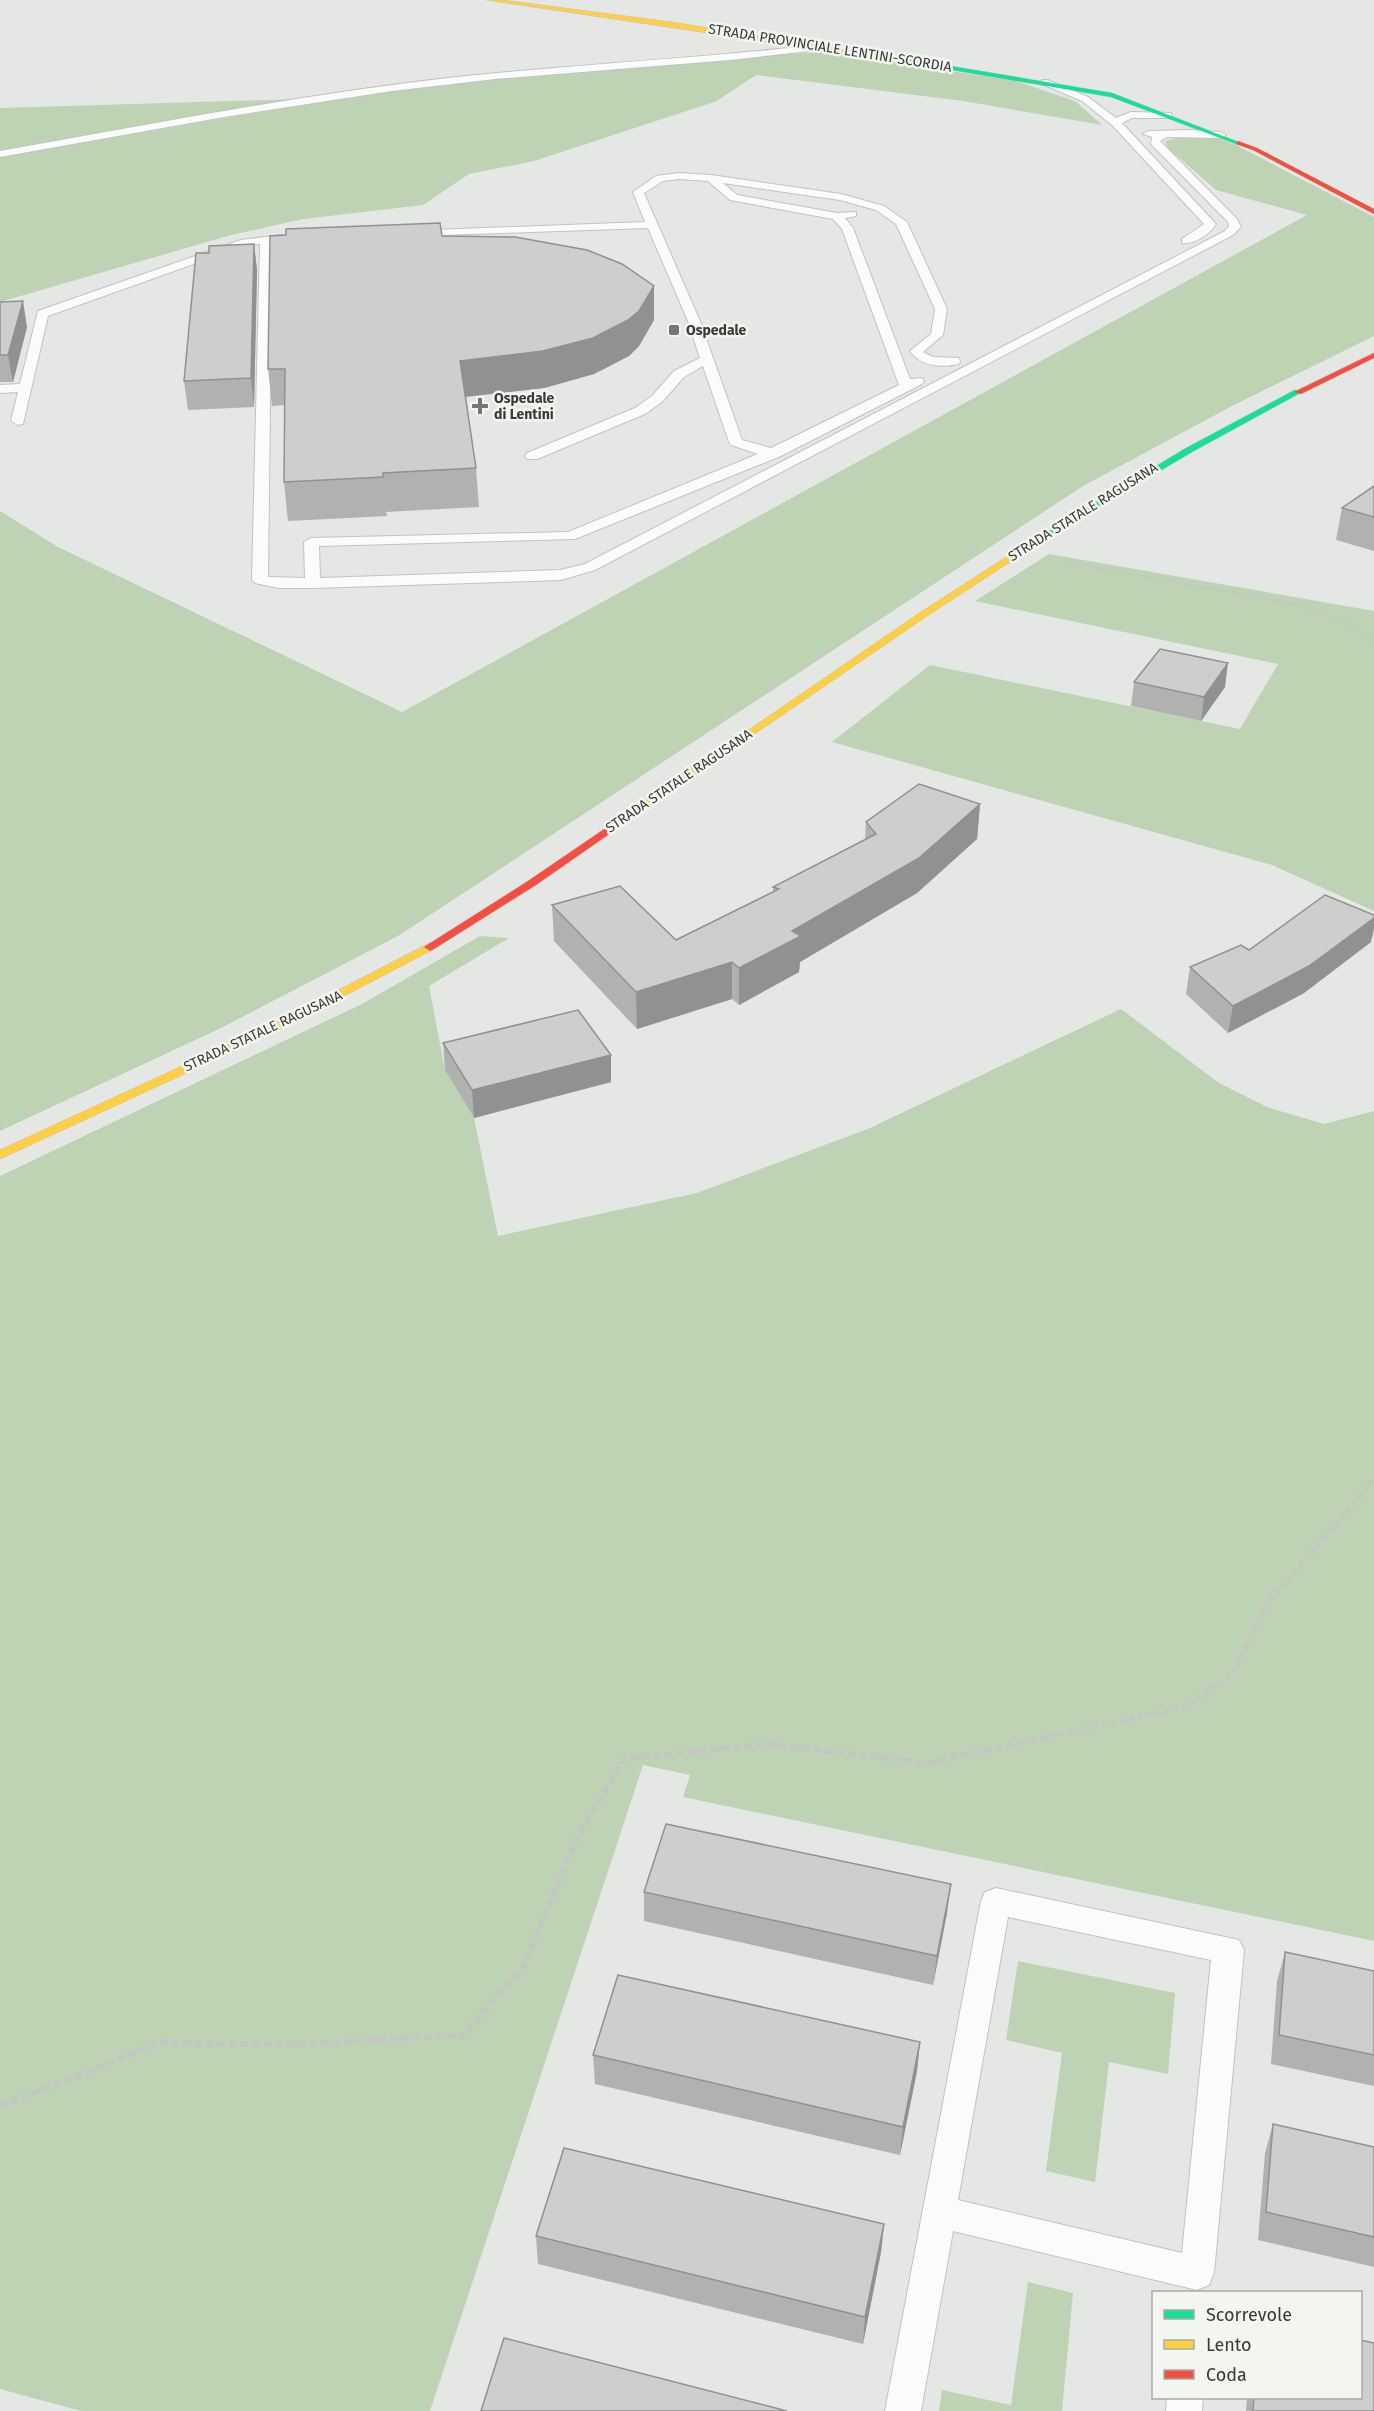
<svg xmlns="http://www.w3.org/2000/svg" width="1374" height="2411" font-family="'Fira Sans',sans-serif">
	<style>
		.green { fill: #bed2b4 }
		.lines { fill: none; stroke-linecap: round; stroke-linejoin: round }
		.lane-casing { stroke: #c2c3c1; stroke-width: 2 }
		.fast-casing { stroke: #c2c3c1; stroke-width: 1 }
		.slow-casing { stroke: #c2c3c1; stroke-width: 1 }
		.jam-casing { stroke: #c2c3c1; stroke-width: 1 }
		.path-far2 { stroke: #c4c5c4; stroke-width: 2; stroke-dasharray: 2 1.5; stroke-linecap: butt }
		.path-far1 { stroke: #c4c5c4; stroke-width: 4.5; stroke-dasharray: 5 4; stroke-linecap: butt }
		.path { stroke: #c4c5c4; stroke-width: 5; stroke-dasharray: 7 4.5; stroke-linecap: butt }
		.lane { fill: #fbfbfb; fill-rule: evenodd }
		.fast { fill: #16e098; fill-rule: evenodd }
		.slow { fill: #ffcf43; fill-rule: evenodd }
		.jam { fill: #f24e42; fill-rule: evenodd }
		.wall { fill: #b1b2b0 }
		.shaded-wall { fill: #909190 }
		.building { fill: #cecfcd; stroke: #909190; stroke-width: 1.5 }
		.poi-dot { fill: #757774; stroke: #f2f5f0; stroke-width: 2 }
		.labels { text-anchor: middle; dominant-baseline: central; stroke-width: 5; stroke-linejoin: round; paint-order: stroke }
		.far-street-label { font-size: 14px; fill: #393a38; stroke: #f2f5f0 }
		.far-poi-label { font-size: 14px; font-weight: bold; fill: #393a38; stroke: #f2f5f0; text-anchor: start }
	</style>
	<rect width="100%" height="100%" fill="#e5e7e4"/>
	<g class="green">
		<polygon points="818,52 854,56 1016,81 1075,101 1102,125 963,101 756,75 717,101 534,161 469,174 423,205 303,219 231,235 0,302 0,157 364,94 550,73"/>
		<polygon points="302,99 0,152 0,108"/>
		<polygon points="1182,137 1220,139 1236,145 1374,217 1374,336 1232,406 1083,486 398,936 221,1028 0,1131 0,511 58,547 402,712 1307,215 1216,190 1168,148 1165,141"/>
		<polygon points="1049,554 1374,611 1374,911 1272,865 832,742 930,665 1240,729 1278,664 975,601"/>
		<polygon points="480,936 509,938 429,986 445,1070 474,1118 498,1236 697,1193 870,1128 1121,1009 1219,1083 1267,1107 1324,1124 1374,1111 1374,1941 683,1797 690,1775 643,1765 430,2411 81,2411 0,2389 0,1176 362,1004"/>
		<polygon points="1018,1961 1175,1993 1168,2074 1109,2062 1095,2182 1046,2171 1062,2053 1006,2040"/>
		<polygon points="1028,2282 1073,2293 1062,2411 939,2411 942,2390 1011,2405"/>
	</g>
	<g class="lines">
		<g class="lane-casing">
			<g id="lane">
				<path d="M824 44 827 45V49L730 60 495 79 392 91 224 117 0 157V151C149 125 298 95 448 78 573 64 699 59 824 44Z"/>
				<path d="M1042 80H1048L1088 97 1116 118 1131 112 1171 113V117L1167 118H1132L1122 123 1214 222 1216 224C1210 234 1194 245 1182 243V239L1204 224 1112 125 1082 101 1042 84Z"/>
				<path d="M1191 130 1221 132 1226 135 1221 138 1167 137 1160 141 1237 219 1241 227 1233 235 595 570 561 580 313 588H278L255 583 252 580 260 244 247 245 48 316 23 424 18 425 11 421 18 392 0 393V385L20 384 38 311 241 240 281 235 285 236V240L272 242 268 577 305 578 304 542 311 538 568 532 758 454 731 445 729 442 703 366 684 377 662 402 645 414 537 459H527L525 456 527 453 635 408 652 396 674 371 700 358 688 321 648 228 410 236 404 233 406 231 645 222 633 192 656 176 679 173 711 175 841 194 884 206 907 222 947 309 943 335 923 352 933 357 959 358 960 361 959 364C941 368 920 366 910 351L931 334 935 309 896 224 876 210 840 200 723 183 737 195 837 213 856 212V216L845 218 853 228 910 379 922 378 924 381 922 384 781 456 575 539 319 546 320 578 560 570 585 564 1225 231 1229 226 1228 222 1151 144 1152 137 1143 134 1148 131ZM679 179 708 181 730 200 833 219 842 229 899 385 771 448 742 440 700 321 644 193 663 181Z"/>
				<path d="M996 1888 1239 1940 1244 1950 1214 2273 1209 2285 1197 2290 953 2231 921 2411H885L981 1901 985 1892ZM1008 1917 1211 1960 1182 2253 958 2200Z"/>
				<polygon points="1167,2398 1203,2398 1202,2411 1166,2411"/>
			</g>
		</g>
		<g class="fast-casing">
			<g id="fast">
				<polygon points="878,54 1112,93 1241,143 1236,144 1111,97 876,57"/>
				<polygon points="1295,390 1302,392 1192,452 1047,538 1040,536 1186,448"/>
			</g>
		</g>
		<g class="slow-casing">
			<g id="slow">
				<polygon points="487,0 502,0 671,22 881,56 878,58"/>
				<polygon points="1044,533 1048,536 1047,538 927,616 648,807 644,808 639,805 921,612"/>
				<polygon points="430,943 436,947 434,949 275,1032 0,1159 0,1150 267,1027"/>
			</g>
		</g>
		<g class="jam-casing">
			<g id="jam">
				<polygon points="1238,141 1257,148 1374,209 1374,214 1253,150 1236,144"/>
				<polygon points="1374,353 1374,358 1301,394 1294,392"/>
				<polygon points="644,802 648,803 648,807 536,885 434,949 430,951 424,947 528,881"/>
			</g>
		</g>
		<polyline class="path-far2" points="1067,562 1296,604 1349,624 1374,642"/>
		<polyline class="path-far1" points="1041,1738 1185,1707 1232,1675 1270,1600 1374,1480"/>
		<polyline class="path" points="0,2106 162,2042 283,2045 463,2035 524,1967 573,1845 624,1759 769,1744 927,1763 1048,1737"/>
		<use href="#lane" class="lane"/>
		<use href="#fast" class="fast"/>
		<use href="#slow" class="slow"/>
		<use href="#jam" class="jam"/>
	</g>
	<g class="wall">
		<polygon points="442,236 654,286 654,320 639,346 629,356 594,374 544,388 466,397 476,468 479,507 386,512 387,516 288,521 284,482 284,405 272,406 268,369"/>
		<polygon points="254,244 257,270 254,407 188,410 184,381 209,253"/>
		<polygon points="0,302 27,327 13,382 0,382"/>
		<polygon points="1374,486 1374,551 1336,540 1342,508"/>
		<polygon points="1134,682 1225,687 1201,721 1131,706"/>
		<polygon points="980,804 977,839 917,893 800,962 799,972 739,1005 732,999 637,1029 554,941 552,905 676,940 773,892 773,887 865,839 866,822"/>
		<polygon points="1371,942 1304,993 1228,1033 1186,994 1190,967"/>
		<polygon points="443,1043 611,1082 474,1118 445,1070"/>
		<polygon points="644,1892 947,1913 933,1985 644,1921"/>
		<polygon points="1285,1952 1374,1971 1374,2086 1271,2064 1277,1981"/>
		<polygon points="920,2042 917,2071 900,2155 595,2084 593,2055"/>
		<polygon points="1273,2124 1374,2147 1374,2267 1258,2240 1265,2153"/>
		<polygon points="884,2224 881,2252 863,2344 538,2264 536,2236"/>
		<polygon points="1247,2397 1360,2397 1374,2411 1246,2411"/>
	</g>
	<g class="shaded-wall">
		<polygon points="254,244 257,270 254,407 251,378"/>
		<polygon points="654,286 654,320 639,346 629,356 594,374 544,388 462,397 460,361"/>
		<polygon points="23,301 27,327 13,382 8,355"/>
		<polygon points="1228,663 1225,687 1201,721 1204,697"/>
		<polygon points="980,804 977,839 917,893 800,962 799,972 739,1005 739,968 792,931"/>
		<polygon points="1374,918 1374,929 1371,942 1304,993 1228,1033 1233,1006"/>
		<polygon points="732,962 732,999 637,1029 636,992"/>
		<polygon points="611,1055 611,1082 474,1118 472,1090"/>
		<polygon points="951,1884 947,1913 933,1985 937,1956"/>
		<polygon points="920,2042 917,2071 900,2155 903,2127"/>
		<polygon points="884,2224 881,2252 863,2344 865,2317"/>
	</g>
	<g class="building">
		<polygon points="440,223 442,236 515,237 587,250 622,264 654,286 639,311 628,320 593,338 543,351 460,361 476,468 383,473 383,477 284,482 285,369 268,369 270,236 286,235 286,229"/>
		<polygon points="254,244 251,378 184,381 196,253 209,253 209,246"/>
		<polygon points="23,301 8,355 0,355 0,302"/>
		<polygon points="1374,486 1374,517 1342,508"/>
		<polygon points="1160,649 1228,663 1204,697 1134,682"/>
		<polygon points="919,784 980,804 919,858 792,931 801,936 739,968 732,962 636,992 552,905 620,886 676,940 779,889 773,887 876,834 866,822"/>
		<polygon points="1325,895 1374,915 1374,918 1309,966 1233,1006 1190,967 1241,945 1249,950"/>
		<polygon points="578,1010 611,1055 472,1090 443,1043"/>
		<polygon points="666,1824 951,1884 937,1956 644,1892"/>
		<polygon points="1285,1952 1374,1971 1374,2055 1279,2035"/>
		<polygon points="618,1975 920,2042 903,2127 593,2055"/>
		<polygon points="1273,2124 1374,2147 1374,2237 1266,2212"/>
		<polygon points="564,2148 884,2224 865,2317 536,2236"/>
		<polygon points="504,2338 787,2411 481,2411"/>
		<polygon points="1360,2340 1374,2343 1374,2411 1253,2411 1254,2397 1360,2397"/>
	</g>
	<g class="poi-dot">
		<rect x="668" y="324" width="12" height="12" rx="3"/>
		<path d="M477 397h6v6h6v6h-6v6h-6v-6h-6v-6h6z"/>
	</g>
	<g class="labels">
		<g class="far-street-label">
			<text transform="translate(830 48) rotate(9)">STRADA PROVINCIALE LENTINI-SCORDIA</text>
			<text transform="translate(1083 512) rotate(-32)">STRADA STATALE RAGUSANA</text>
			<text transform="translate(679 781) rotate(-34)">STRADA STATALE RAGUSANA</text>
			<text transform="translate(263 1031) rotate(-25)">STRADA STATALE RAGUSANA</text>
		</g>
		<g class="far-poi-label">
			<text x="686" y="330">Ospedale</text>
			<text x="494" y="398">Ospedale<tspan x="494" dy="16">di Lentini</tspan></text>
		</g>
	</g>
	<rect x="1152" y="2291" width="210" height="108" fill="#f2f5f0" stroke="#a8aaa6" stroke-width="1.5"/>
	<rect x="1164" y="2310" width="30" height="9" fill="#16e098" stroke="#a8aaa6" stroke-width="1.5"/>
	<text x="1206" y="2321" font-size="18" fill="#393a38">Scorrevole</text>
	<rect x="1164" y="2340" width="30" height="9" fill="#ffcf43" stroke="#a8aaa6" stroke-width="1.5"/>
	<text x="1206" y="2351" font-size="18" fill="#393a38">Lento</text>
	<rect x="1164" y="2370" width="30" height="9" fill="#f24e42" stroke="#a8aaa6" stroke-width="1.5"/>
	<text x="1206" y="2381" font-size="18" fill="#393a38">Coda</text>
</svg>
